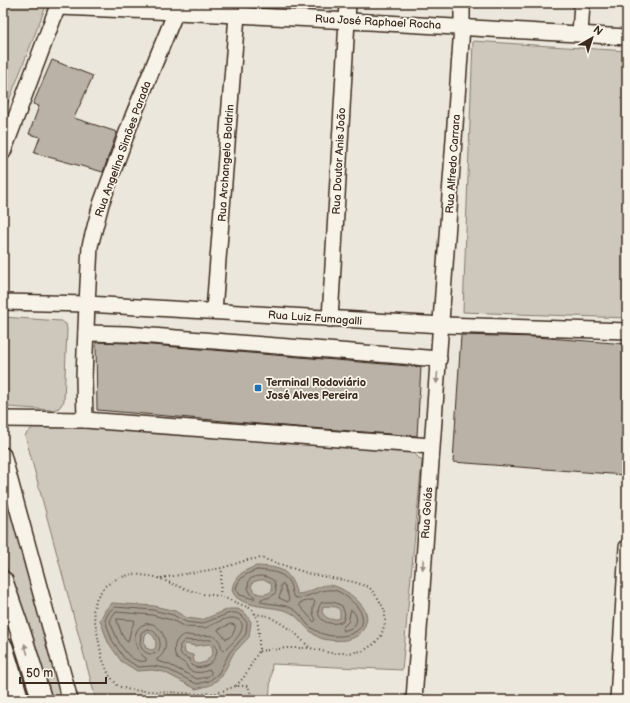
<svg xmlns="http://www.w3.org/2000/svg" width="630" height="703" font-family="'Balsamiq Sans',sans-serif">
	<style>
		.green { fill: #cec8bc; stroke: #84796d }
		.water { fill: #a89f93; stroke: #7c7064; fill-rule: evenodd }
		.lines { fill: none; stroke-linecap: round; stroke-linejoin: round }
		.shore { stroke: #67594d; stroke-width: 1 }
		.building { fill: #bab2a7; stroke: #3b2a1e }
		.minor-casing { stroke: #3b2a1e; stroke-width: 18 }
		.major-casing { stroke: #3b2a1e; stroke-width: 22 }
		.path { stroke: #3b2a1e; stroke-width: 2; stroke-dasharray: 1 3; stroke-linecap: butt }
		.minor { stroke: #f7f3e8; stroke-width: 15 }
		.major { stroke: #f7f3e8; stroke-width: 19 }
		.oneway { fill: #998e83 }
		.poi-dot { fill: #1f6fb2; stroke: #f7f3e8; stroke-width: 1.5 }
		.labels { text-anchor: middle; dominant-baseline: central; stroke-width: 3.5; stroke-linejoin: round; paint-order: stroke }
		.street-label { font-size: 11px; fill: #3b2a1e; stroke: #f7f3e8 }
		.poi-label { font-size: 11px; font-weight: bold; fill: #3b2a1e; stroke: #f7f3e8; text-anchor: start }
	</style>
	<rect width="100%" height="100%" fill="#ece7dc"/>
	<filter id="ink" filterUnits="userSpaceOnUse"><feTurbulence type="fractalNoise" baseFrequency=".025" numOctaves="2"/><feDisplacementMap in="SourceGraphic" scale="8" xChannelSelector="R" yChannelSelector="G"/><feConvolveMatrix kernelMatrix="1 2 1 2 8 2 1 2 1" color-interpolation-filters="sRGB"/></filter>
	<g filter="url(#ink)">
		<g class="green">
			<polygon points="3,3 47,3 3,116"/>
			<polygon points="473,41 627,51 627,318 463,312"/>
			<polygon points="3,317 61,321 66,324 67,329 64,401 59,408 52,410 8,407 3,403"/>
			<polygon points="38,423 411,450 422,461 402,670 272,664 269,700 96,700 25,435"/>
			<polygon points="3,478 64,700 47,700 3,556"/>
		</g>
		<g class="water">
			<path d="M256 566C282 567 289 569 297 594 309 594 318 585 328 585 341 585 362 601 366 613 368 619 366 623 364 628 357 642 337 642 323 639 307 634 301 616 287 611 272 606 251 608 237 598 235 596 233 593 232 590 234 576 243 571 256 566ZM259 580H265L271 583 272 591C265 596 256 596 251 587L253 582ZM323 606 337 607 340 611V618C332 621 326 619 322 612Z"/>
			<path d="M112 603 154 606 175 611 187 618 202 620 229 609H238L246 614 251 622 249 637 233 654 222 676 211 685 196 689 164 672 152 670 137 671 121 661 108 642 100 620 106 609ZM147 633H150C156 638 157 642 155 649L151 650 146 648 144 643 145 635ZM186 644 195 646 209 644 212 646 213 653 206 662 198 664 194 662 193 655 185 653 184 646Z"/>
		</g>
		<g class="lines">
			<g class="shore">
				<path d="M257 570C271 571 287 572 291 587 292 592 292 596 296 598 311 598 322 586 337 591 340 592 344 595 347 597 352 601 361 609 362 616 366 631 348 637 336 636 325 636 316 632 308 625 304 621 301 614 296 611 286 603 272 605 261 602V599C267 598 273 598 276 591L274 581C266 575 257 574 249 580L248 588 251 594 255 597 254 599 240 595 236 589C238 578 247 573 257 570Z"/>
				<polygon points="283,584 285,587 289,599 288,602 279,598 281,592 281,585"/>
				<path d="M313 600 315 602C312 609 312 613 316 620L314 622 299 605 300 603Z"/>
				<path d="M325 602H334L342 606 345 614 343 621C330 628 311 619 321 603Z"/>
				<polygon points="115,607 153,610 173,615 186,622 201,624 230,613 237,613 243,617 247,623 246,634 230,652 218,674 209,681 197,684 165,668 152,666 138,667 124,658 112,640 105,620 109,612"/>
				<path d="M351 610 353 611C358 618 358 622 352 628L343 631 342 628 348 622Z"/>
				<path d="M116 612 152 615 172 620 185 627 205 628C213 625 223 618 232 618 235 618 239 619 241 622 247 631 230 645 224 651L222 650C219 630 206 637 193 636 190 636 187 634 184 635 174 638 172 651 177 659 180 661 183 661 185 664 187 665 187 667 188 669 194 674 202 673 209 670L211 671V674L207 677 197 679 168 664 157 661V659C171 651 166 631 153 624 131 620 130 649 146 658V661C126 665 115 635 110 621L113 615Z"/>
				<polygon points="117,619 134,620 135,621 131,629 128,642 126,641 122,635 117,621"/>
				<path d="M231 624 235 625C236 631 231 638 226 639L218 630Z"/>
				<path d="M147 629C158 629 165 647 156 653 149 657 140 650 140 643 140 640 141 636 141 633Z"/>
				<path d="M186 640C194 642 202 639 211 640 227 652 206 675 191 665L190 659C181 657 179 653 180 645Z"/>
			</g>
		</g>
		<g class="building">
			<polygon points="52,60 93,76 74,118 117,132 103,172 34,153 40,137 29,134 39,106 33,104"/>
			<polygon points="461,335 535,337 627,344 627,426 624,475 453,462"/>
			<polygon points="96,342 127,343 421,367 417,436 271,425 97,410"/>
		</g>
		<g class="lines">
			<g class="minor-casing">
				<g id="minor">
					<path d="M57 7C248 14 437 26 627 37"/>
					<polyline points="580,34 582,3"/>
					<polyline points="3,152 59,3"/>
					<polyline points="3,302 87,304 442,325 627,331"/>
					<polyline points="214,311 237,15"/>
					<polyline points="330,319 348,3"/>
					<polyline points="86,333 127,334 439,359"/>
					<polyline points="3,419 85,420 431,446"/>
					<polyline points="85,420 84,377 87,304 90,246 101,204 133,116 179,4"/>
					<polyline points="3,455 70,700"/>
					<path d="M414 700C429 476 447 251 462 27V3"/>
					<polyline points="618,700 627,547"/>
				</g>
			</g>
			<g class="major-casing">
				<g id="major">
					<polyline points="3,581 21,633 42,700"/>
					<polyline points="3,647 19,700"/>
				</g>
			</g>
			<g class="path">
				<polyline points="161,578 222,568 247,560 261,558 310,574 354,582 369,587 378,598 385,611 385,623 381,636 374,644 363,651 348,653 330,653 310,648 295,633 282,624 268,616 255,614"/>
				<polyline points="220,596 222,568"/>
				<polyline points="259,651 287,648 309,648"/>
				<polyline points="236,686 244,677 259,651 259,633 257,618 252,609 220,596 203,594 183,588 156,577 133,574 118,578 105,586 97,597 93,611 102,658 109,675 118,686 130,690 200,694 217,693 236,686 248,686 253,700"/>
			</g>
			<use href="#minor" class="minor"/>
			<use href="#major" class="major"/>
		</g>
		<defs><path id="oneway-solid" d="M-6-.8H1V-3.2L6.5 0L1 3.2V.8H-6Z"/></defs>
		<g class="oneway">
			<use href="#oneway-solid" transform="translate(437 378) rotate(95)"/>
			<use href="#oneway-solid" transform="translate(423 564) rotate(94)"/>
			<use href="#oneway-solid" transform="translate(26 649) rotate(-107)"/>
		</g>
	</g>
	<rect class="poi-dot" x="254" y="384" width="8" height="8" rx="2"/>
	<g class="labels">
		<g class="street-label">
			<text transform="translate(378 22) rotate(3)">Rua José Raphael Rocha</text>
			<text transform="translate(123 149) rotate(-70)">Rua Angelina Simões Parada</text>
			<text transform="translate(339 161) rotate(-87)">Rua Doutor Anis João</text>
			<text transform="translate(226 163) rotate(-86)">Rua Archangelo Boldrin</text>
			<text transform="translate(453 164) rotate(-86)">Rua Alfredo Carrara</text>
			<text transform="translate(315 318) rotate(4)">Rua Luiz Fumagalli</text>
			<text transform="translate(427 513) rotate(-86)">Rua Goiás</text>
		</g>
		<g class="poi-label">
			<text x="266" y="382">Terminal Rodoviário<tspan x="266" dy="13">José Alves Pereira</tspan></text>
		</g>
	</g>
	<rect width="630" height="703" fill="none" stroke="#f7f3e8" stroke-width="16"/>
	<rect x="8" y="8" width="614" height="687" fill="none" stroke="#3b2a1e" stroke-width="1.5" filter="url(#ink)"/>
	<g transform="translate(592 38) rotate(39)" stroke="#f7f3e8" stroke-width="3" paint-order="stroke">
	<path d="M0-3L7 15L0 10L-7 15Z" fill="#3b2a1e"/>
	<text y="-6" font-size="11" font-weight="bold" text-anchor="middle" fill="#3b2a1e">N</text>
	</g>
	<path d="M20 677v6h86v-6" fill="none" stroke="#3b2a1e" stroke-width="2"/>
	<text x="26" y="677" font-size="12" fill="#3b2a1e" stroke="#f7f3e8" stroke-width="3" paint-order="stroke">50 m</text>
</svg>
